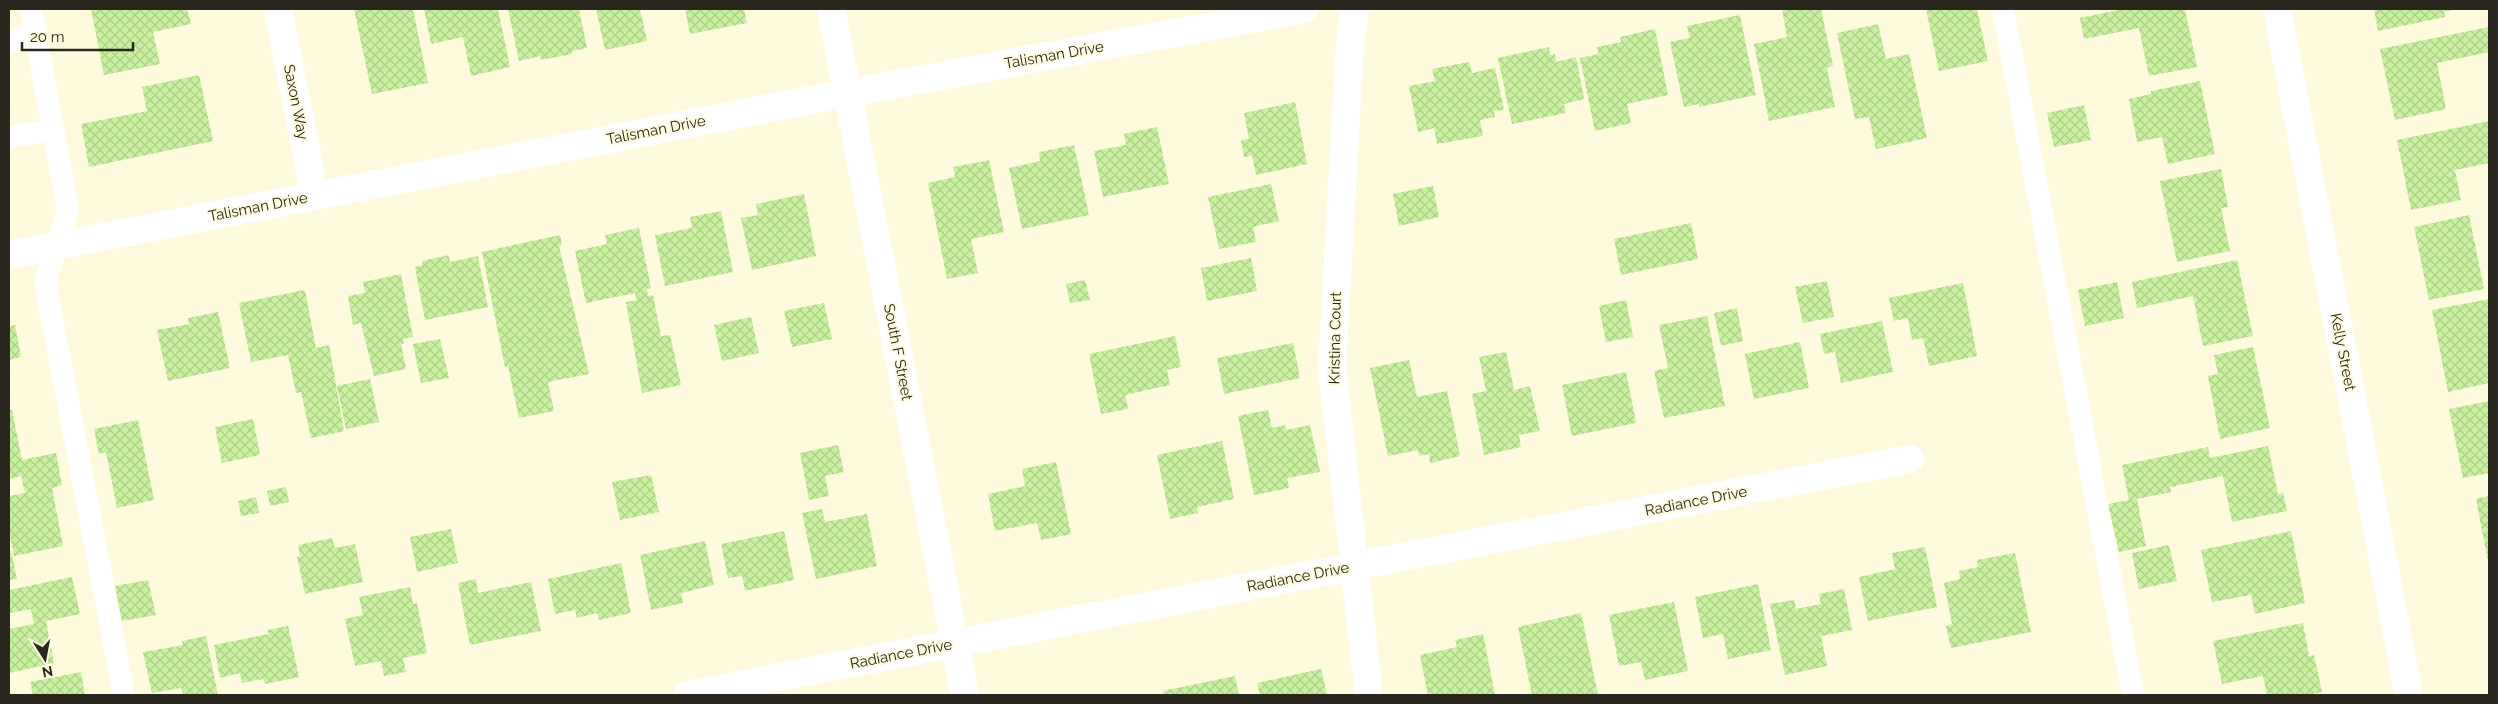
<svg xmlns="http://www.w3.org/2000/svg" width="2498" height="704" font-family="Raleway,sans-serif">
	<style>
		.building { fill: url(#building-cross-hatch) }
		.lines { fill: none; stroke-linecap: round; stroke-linejoin: round }
		.lane { stroke: #fff; stroke-width: 22 }
		.street { stroke: #fff; stroke-width: 28 }
		.labels { text-anchor: middle; dominant-baseline: central; stroke-width: 4; stroke-linejoin: round; paint-order: stroke }
		.street-label { font-size: 15px; fill: #2a281e; stroke: #fefade }
	</style>
	<defs>
		<pattern id="building-cross-hatch" width="8" height="8" patternUnits="userSpaceOnUse" patternTransform="scale(1.25)"><rect width="8" height="8" fill="#c9f1a0"/><path d="M0 0l8 8M0 8l8-8" fill="none" stroke="#adcf89"/></pattern>
	</defs>
	<rect width="100%" height="100%" fill="#fefade"/>
	<g class="building">
		<polygon points="91,9 187,9 191,24 153,32 160,64 104,75"/>
		<polygon points="354,9 413,9 428,83 372,94"/>
		<polygon points="424,9 498,9 510,67 471,76 463,37 431,44"/>
		<polygon points="508,9 579,9 587,48 572,51 572,54 541,60 540,56 519,61"/>
		<polygon points="596,9 640,9 647,41 605,50"/>
		<polygon points="685,9 744,9 747,23 690,34"/>
		<polygon points="1782,9 1821,9 1833,66 1827,68 1835,107 1769,121 1754,44 1787,37"/>
		<polygon points="1926,9 1977,9 1988,61 1939,71"/>
		<polygon points="2123,9 2185,9 2197,67 2149,76 2139,28 2084,39 2080,18"/>
		<polygon points="2374,9 2452,9 2452,10 2444,12 2445,17 2378,31"/>
		<polygon points="1740,15 1756,95 1699,107 1699,104 1684,107 1670,42 1690,38 1687,26"/>
		<polygon points="1878,24 1886,59 1909,54 1927,138 1876,149 1869,117 1855,119 1837,33"/>
		<polygon points="2489,27 2489,52 2437,63 2446,109 2395,120 2380,49"/>
		<polygon points="1655,29 1668,95 1627,104 1631,123 1595,131 1580,58 1598,54 1597,47 1621,42 1620,37"/>
		<polygon points="1549,47 1550,55 1555,54 1556,62 1576,57 1584,99 1564,104 1566,113 1512,124 1498,58"/>
		<polygon points="1469,62 1472,73 1495,68 1504,110 1494,111 1495,117 1480,120 1483,136 1437,144 1434,128 1418,132 1409,86 1435,81 1432,69"/>
		<polygon points="199,75 213,141 89,167 81,124 147,111 142,87"/>
		<polygon points="2200,81 2215,154 2168,164 2162,137 2137,142 2129,99 2151,94 2151,91"/>
		<polygon points="1295,102 1307,164 1256,175 1252,156 1244,157 1241,140 1249,139 1244,113"/>
		<polygon points="2084,105 2091,140 2054,147 2047,113"/>
		<polygon points="2489,121 2489,163 2455,170 2461,200 2411,210 2397,140"/>
		<polygon points="1157,127 1169,184 1103,197 1094,151 1126,145 1124,134"/>
		<polygon points="1074,145 1089,215 1022,229 1009,168 1040,161 1039,152"/>
		<polygon points="989,160 1004,232 971,239 978,273 947,279 928,183 955,177 953,167"/>
		<polygon points="2221,169 2228,207 2221,208 2230,251 2177,262 2160,181"/>
		<polygon points="1271,184 1279,221 1253,227 1256,242 1219,249 1208,197"/>
		<polygon points="1433,186 1439,217 1399,226 1393,194"/>
		<polygon points="804,194 816,256 752,270 741,218 758,215 756,204"/>
		<polygon points="721,211 733,272 665,286 655,235 692,228 690,217"/>
		<polygon points="2469,215 2484,289 2429,300 2414,227"/>
		<polygon points="1691,223 1698,259 1621,275 1614,239"/>
		<polygon points="639,228 651,288 647,289 648,296 653,295 661,336 670,335 681,385 642,393 626,302 637,300 635,293 586,303 575,251 607,244 605,235"/>
		<polygon points="560,235 562,245 559,246 589,374 548,382 554,411 519,418 508,366 505,367 482,252"/>
		<polygon points="449,255 450,262 478,256 488,307 425,320 415,267 423,265 422,261"/>
		<polygon points="1251,258 1257,291 1207,301 1201,268"/>
		<polygon points="2237,260 2253,336 2203,346 2193,296 2137,308 2132,282"/>
		<polygon points="401,274 413,337 403,339 404,344 401,344 406,369 374,376 361,323 353,325 348,296 365,293 363,282"/>
		<polygon points="1085,280 1090,300 1070,303 1066,284"/>
		<polygon points="1827,281 1834,317 1803,323 1795,287"/>
		<polygon points="2117,282 2124,318 2085,326 2078,290"/>
		<polygon points="1963,283 1977,356 1929,366 1923,338 1912,340 1908,318 1894,321 1889,298"/>
		<polygon points="305,290 316,348 329,345 344,431 311,438 301,392 296,393 288,355 251,362 239,303"/>
		<polygon points="2489,299 2489,383 2448,392 2432,310"/>
		<polygon points="1626,300 1633,337 1606,342 1599,306"/>
		<polygon points="824,303 832,339 792,347 784,311"/>
		<polygon points="1737,308 1743,341 1721,346 1714,313"/>
		<polygon points="218,312 230,368 168,381 157,330 189,324 188,318"/>
		<polygon points="1707,316 1725,406 1664,418 1654,371 1668,368 1659,325"/>
		<polygon points="751,317 759,353 722,361 714,325"/>
		<polygon points="1882,321 1893,372 1841,383 1835,352 1824,354 1820,334"/>
		<polygon points="15,325 21,357 9,360 9,326"/>
		<polygon points="1175,336 1181,367 1167,370 1170,385 1125,395 1128,409 1101,414 1089,354"/>
		<polygon points="440,339 449,378 421,383 413,344"/>
		<polygon points="1800,342 1809,388 1754,399 1745,354"/>
		<polygon points="1293,343 1300,378 1224,394 1217,358"/>
		<polygon points="2253,347 2270,428 2220,439 2208,376 2218,374 2214,355"/>
		<polygon points="1506,352 1514,390 1530,386 1540,431 1519,435 1521,447 1484,455 1472,394 1486,391 1479,357"/>
		<polygon points="1409,360 1417,397 1447,391 1460,456 1430,463 1429,454 1419,456 1418,450 1388,456 1370,368"/>
		<polygon points="1626,372 1636,423 1572,436 1562,385"/>
		<polygon points="370,379 379,422 346,429 337,386"/>
		<polygon points="2489,401 2489,473 2463,478 2449,409"/>
		<polygon points="9,410 12,410 22,460 56,453 62,485 52,488 63,546 14,556 9,531 9,496 25,493 21,476 9,479"/>
		<polygon points="1268,410 1272,428 1285,425 1286,430 1310,425 1320,472 1287,478 1289,488 1254,495 1238,416"/>
		<polygon points="253,419 260,455 222,463 215,427"/>
		<polygon points="138,420 154,500 117,508 106,452 99,454 94,429"/>
		<polygon points="1222,441 1234,499 1197,507 1198,513 1170,519 1157,455"/>
		<polygon points="838,445 844,472 825,476 829,496 809,500 800,453"/>
		<polygon points="2268,446 2278,494 2283,493 2287,511 2232,522 2223,476 2170,487 2171,492 2137,499 2146,546 2119,552 2108,504 2129,500 2122,465 2208,447 2210,458"/>
		<polygon points="1056,462 1071,534 1041,540 1037,523 995,531 988,494 1025,486 1022,469"/>
		<polygon points="651,475 659,512 620,520 612,482"/>
		<polygon points="286,487 289,502 270,506 267,491"/>
		<polygon points="2489,496 2489,562 2488,562 2476,499"/>
		<polygon points="256,497 259,513 241,516 238,501"/>
		<polygon points="822,509 825,522 867,514 877,566 816,579 802,513"/>
		<polygon points="451,529 458,563 417,572 410,537"/>
		<polygon points="784,531 794,580 745,591 742,576 728,578 721,544"/>
		<polygon points="2291,531 2305,603 2255,614 2251,595 2212,602 2201,550"/>
		<polygon points="332,538 335,548 355,544 363,582 305,594 297,557 300,556 298,545"/>
		<polygon points="705,541 714,585 681,593 683,603 651,610 640,555"/>
		<polygon points="2169,545 2177,581 2139,589 2132,553"/>
		<polygon points="1925,547 1937,607 1868,621 1859,577 1895,569 1892,553"/>
		<polygon points="11,551 17,579 9,580 9,552"/>
		<polygon points="2015,553 2031,632 1951,648 1946,626 1952,624 1944,583 1960,579 1959,571 1978,567 1977,560"/>
		<polygon points="621,563 631,613 599,620 597,613 577,618 575,610 555,614 548,579"/>
		<polygon points="72,577 80,614 46,621 54,663 9,673 9,629 34,624 31,609 10,613 9,590"/>
		<polygon points="476,579 478,593 531,582 541,631 470,645 458,583"/>
		<polygon points="148,580 156,615 122,621 115,586"/>
		<polygon points="1758,584 1771,650 1728,659 1723,634 1703,638 1695,597"/>
		<polygon points="410,587 413,604 417,603 427,653 403,658 406,672 384,676 381,661 355,666 345,619 363,615 359,597"/>
		<polygon points="1844,589 1852,630 1821,636 1827,666 1785,675 1770,604 1794,600 1796,609 1821,604 1819,594"/>
		<polygon points="1674,602 1688,671 1645,680 1641,662 1619,666 1609,615"/>
		<polygon points="1581,613 1598,695 1532,695 1518,627"/>
		<polygon points="2303,623 2309,656 2314,655 2322,692 2307,695 2267,695 2263,676 2222,684 2213,641"/>
		<polygon points="288,626 299,677 265,684 263,679 242,683 240,673 220,678 214,645 268,634 268,630"/>
		<polygon points="1483,634 1495,695 1428,695 1420,655 1457,647 1455,640"/>
		<polygon points="206,636 218,695 185,695 183,694 181,688 152,693 143,652 183,645 182,641"/>
		<polygon points="1321,669 1327,695 1260,695 1257,683"/>
		<polygon points="81,672 85,695 33,695 30,682"/>
		<polygon points="1235,676 1239,695 1164,695 1163,691"/>
	</g>
	<g class="lines">
		<g class="lane">
			<polyline points="31,9 68,210 45,282 124,695"/>
			<polyline points="2003,9 2133,695"/>
			<polyline points="9,41 36,35"/>
			<polyline points="9,137 53,130"/>
		</g>
		<g class="street">
			<polyline points="278,9 315,196"/>
			<polyline points="831,9 965,695"/>
			<polyline points="1355,9 1350,43 1332,368 1369,695"/>
			<polyline points="2277,9 2409,695"/>
			<polyline points="9,255 848,93 1304,9"/>
			<polyline points="687,695 1910,459"/>
		</g>
	</g>
	<g class="labels">
		<g class="street-label">
			<text transform="translate(1054 55) rotate(-10)">Talisman Drive</text>
			<text transform="translate(296 102) rotate(79)">Saxon Way</text>
			<text transform="translate(656 130) rotate(-11)">Talisman Drive</text>
			<text transform="translate(258 207) rotate(-11)">Talisman Drive</text>
			<text transform="translate(1335 338) rotate(-89)">Kristina Court</text>
			<text transform="translate(898 352) rotate(79)">South F Street</text>
			<text transform="translate(2343 352) rotate(79)">Kelly Street</text>
			<text transform="translate(1696 501) rotate(-11)">Radiance Drive</text>
			<text transform="translate(1298 577) rotate(-11)">Radiance Drive</text>
			<text transform="translate(901 654) rotate(-11)">Radiance Drive</text>
		</g>
	</g>
	<rect width="2498" height="704" fill="none" stroke="#2a281e" stroke-width="20"/>
	<g transform="translate(45 659) rotate(169)" stroke="#fefade" stroke-width="4" paint-order="stroke">
	<path d="M0-4L9 19L0 12L-9 19Z" fill="#2a281e"/>
	<text y="-8" font-size="14" font-weight="bold" text-anchor="middle" fill="#2a281e">N</text>
	</g>
	<path d="M22 42v8h111v-8" fill="none" stroke="#2a281e" stroke-width="2.5"/>
	<text x="30" y="42" font-size="15" fill="#2a281e" stroke="#fefade" stroke-width="4" paint-order="stroke">20 m</text>
</svg>
